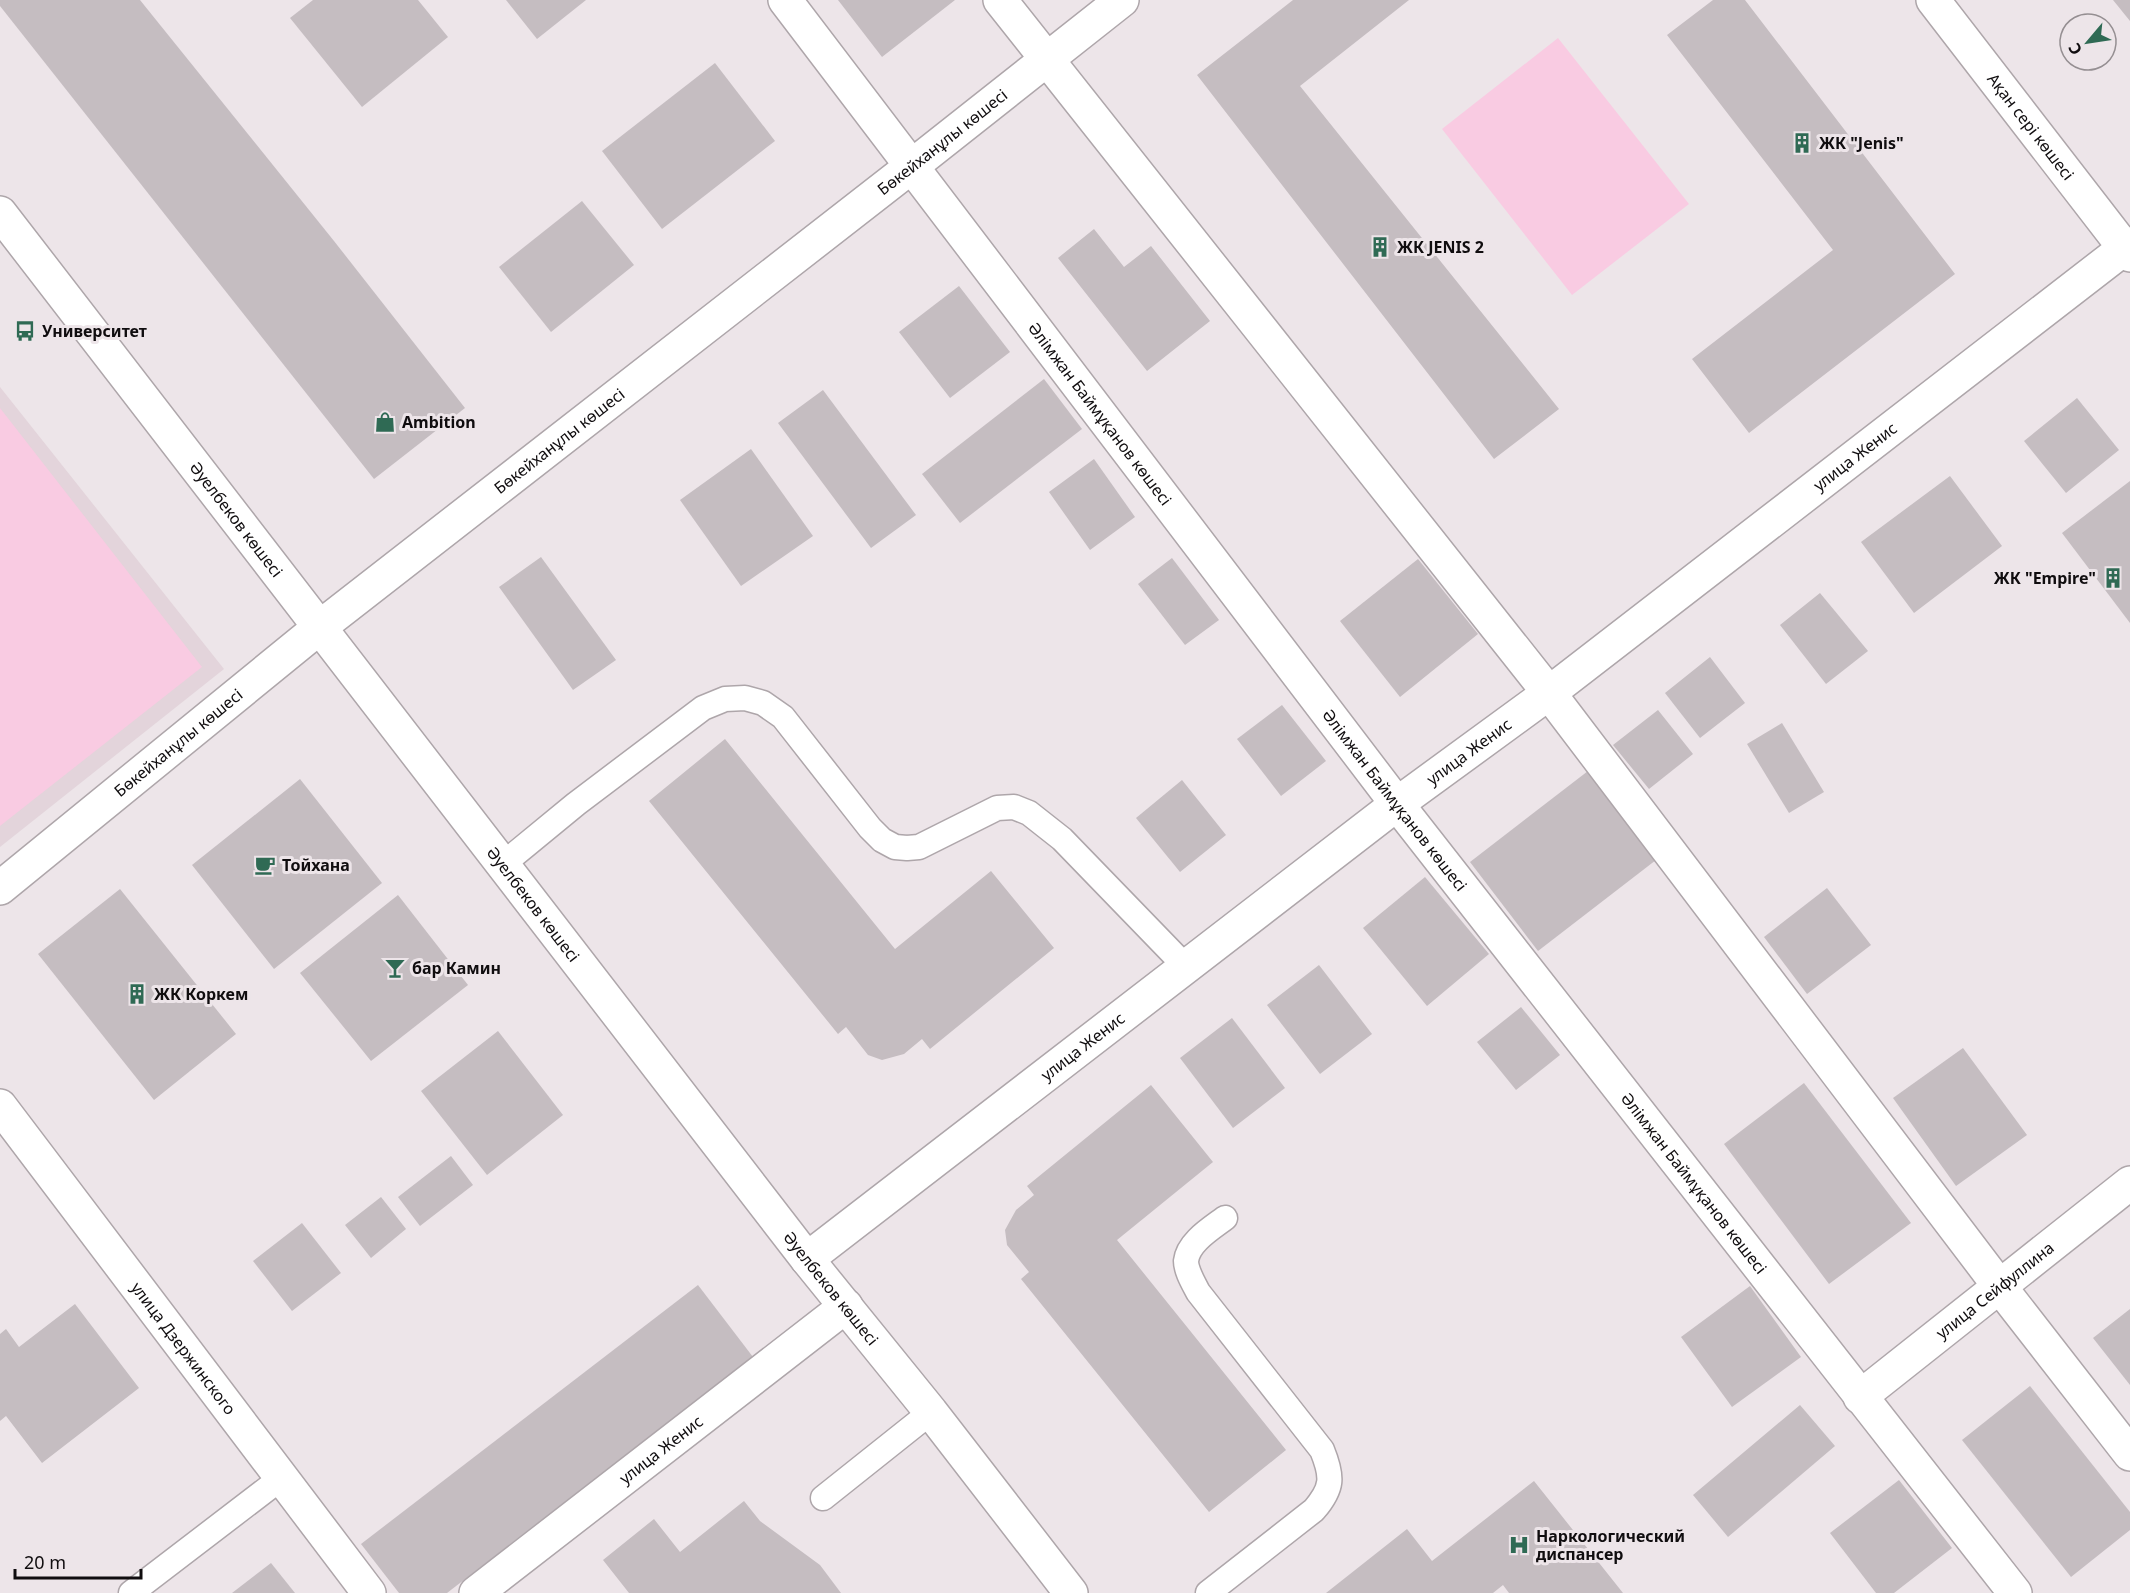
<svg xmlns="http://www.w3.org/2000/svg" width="2130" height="1593" font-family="'Noto Sans',sans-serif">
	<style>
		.built { fill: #e3d4db }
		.green { fill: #f9cbe2 }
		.building { fill: #c5bdc1 }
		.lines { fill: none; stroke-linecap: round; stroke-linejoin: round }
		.lane-casing { stroke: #aea6aa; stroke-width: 27 }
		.street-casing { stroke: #aea6aa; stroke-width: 36 }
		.secondary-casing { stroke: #aea6aa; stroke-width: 36 }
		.lane { stroke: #fff; stroke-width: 24 }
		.street { stroke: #fff; stroke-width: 33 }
		.secondary { stroke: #fff; stroke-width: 33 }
		.labels { text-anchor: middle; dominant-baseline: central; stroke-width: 6; stroke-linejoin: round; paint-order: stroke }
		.street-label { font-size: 16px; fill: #100d0f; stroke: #ede5e9 }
		.poi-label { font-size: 16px; font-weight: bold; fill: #100d0f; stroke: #ede5e9; text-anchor: start }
	</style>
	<rect width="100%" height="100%" fill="#ede5e9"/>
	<polygon class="built" points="0,387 224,669 0,847"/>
	<g class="green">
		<polygon points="1558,38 1689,204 1572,295 1442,129"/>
		<polygon points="0,408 202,667 0,826"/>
	</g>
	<g class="building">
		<polygon points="0,0 140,0 334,241 465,408 374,479 0,6"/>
		<polygon points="313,0 418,0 448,37 362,107 290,18"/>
		<polygon points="506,0 586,0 537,39"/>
		<polygon points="838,0 955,0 882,57"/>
		<polygon points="1293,0 1409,0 1300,86 1559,409 1494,459 1197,75"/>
		<polygon points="1713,0 1745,0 1955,274 1749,433 1692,359 1833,250 1667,35"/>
		<polygon points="2113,0 2130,0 2130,21"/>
		<polygon points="715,63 775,141 662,229 602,151"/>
		<polygon points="582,201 634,265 551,332 499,267"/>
		<polygon points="1094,229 1124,267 1151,246 1210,321 1147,371 1058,258"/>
		<polygon points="959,286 1010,352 950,398 899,332"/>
		<polygon points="1044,379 1082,429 960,523 922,474"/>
		<polygon points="823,390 916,515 871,548 778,423"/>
		<polygon points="2077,398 2119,450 2066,493 2024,441"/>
		<polygon points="751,449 813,536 741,586 680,500"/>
		<polygon points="1094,459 1135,517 1090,550 1049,492"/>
		<polygon points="1950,476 2002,546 1914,613 1861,542"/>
		<polygon points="2130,481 2130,623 2062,533"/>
		<polygon points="541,557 616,660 573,690 499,587"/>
		<polygon points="1172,558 1219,620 1185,645 1138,584"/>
		<polygon points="1418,559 1478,634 1400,697 1340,621"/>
		<polygon points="1820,593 1868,651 1826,684 1780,625"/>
		<polygon points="1710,657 1745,703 1700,738 1665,693"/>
		<polygon points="1282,705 1326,761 1281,796 1237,739"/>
		<polygon points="1658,710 1693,754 1649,789 1613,745"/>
		<polygon points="1782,723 1824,792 1789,813 1747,744"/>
		<polygon points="725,739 895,949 991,871 1054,948 930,1049 922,1039 904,1054 882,1060 868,1055 846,1027 838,1034 649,801"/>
		<polygon points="1588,771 1656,860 1538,951 1470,862"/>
		<polygon points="300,779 382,883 274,969 192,865"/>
		<polygon points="1182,780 1226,835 1180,872 1136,818"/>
		<polygon points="1425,877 1489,954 1427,1006 1363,928"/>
		<polygon points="1827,888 1871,945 1807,994 1764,937"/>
		<polygon points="120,889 236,1034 154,1100 38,954"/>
		<polygon points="398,895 468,985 371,1061 300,973"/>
		<polygon points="1319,965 1372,1034 1320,1074 1267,1005"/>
		<polygon points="1521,1007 1560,1055 1516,1090 1477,1042"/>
		<polygon points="1232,1018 1285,1088 1233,1128 1180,1058"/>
		<polygon points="498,1031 563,1115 487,1175 421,1091"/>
		<polygon points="1963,1048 2027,1135 1956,1186 1893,1098"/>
		<polygon points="1804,1083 1911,1223 1829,1284 1724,1144"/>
		<polygon points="1151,1085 1213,1162 1117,1240 1286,1450 1209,1512 1021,1279 1029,1272 1007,1245 1005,1230 1016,1210 1034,1195 1027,1186"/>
		<polygon points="451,1156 473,1185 420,1226 398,1197"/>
		<polygon points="381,1197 406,1229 371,1258 345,1225"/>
		<polygon points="302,1223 341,1273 292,1311 253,1261"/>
		<polygon points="698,1285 753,1357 447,1593 399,1593 361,1544"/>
		<polygon points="1750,1286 1801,1357 1732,1407 1681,1337"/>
		<polygon points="75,1304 139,1388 42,1463 6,1416 0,1421 0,1334 6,1329 19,1347"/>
		<polygon points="2130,1309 2130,1385 2093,1338"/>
		<polygon points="2030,1386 2130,1512 2130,1530 2071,1577 1962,1440"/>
		<polygon points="1800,1405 1835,1446 1728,1537 1693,1495"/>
		<polygon points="1899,1480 1952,1548 1894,1593 1876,1593 1830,1533"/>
		<polygon points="1534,1481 1623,1593 1509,1593 1503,1585 1493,1593 1326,1593 1407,1529 1432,1561"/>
		<polygon points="744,1501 760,1521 820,1565 841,1593 629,1593 603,1560 654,1519 680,1552"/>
		<polygon points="271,1563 295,1593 232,1593"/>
	</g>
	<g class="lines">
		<g class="lane-casing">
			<g id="lane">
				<polyline points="503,864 576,804 703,708 725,699 745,698 763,703 783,717 870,828 882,840 895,847 907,848 919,847 997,808 1014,807 1029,813 1062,839 1186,967"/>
				<polyline points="823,1498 931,1412"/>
				<polyline points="131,1593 280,1479"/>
				<path d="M1208 1593 1314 1510C1333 1488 1333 1477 1322 1450L1198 1292C1194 1284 1186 1271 1186 1261 1188 1242 1212 1228 1225 1218"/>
			</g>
		</g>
		<g class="street-casing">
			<g id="street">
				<path id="s1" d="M785 0 1397 804 2015 1593"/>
				<polyline points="1000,0 1549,693 2000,1287 2130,1454"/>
				<path id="s2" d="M0 888 320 627 912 166 1122 0"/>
				<path id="s3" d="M0 1106 369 1593"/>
				<path id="s4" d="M1860 1397 2130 1183"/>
				<path id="s5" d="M476 1593 846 1306"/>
			</g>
		</g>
		<g class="secondary-casing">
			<g id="secondary">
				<path id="s6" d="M1933 0 2130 255"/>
				<path id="s7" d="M0 213 807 1259 931 1412 1071 1593"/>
				<path id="s8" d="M807 1259 1397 804 1549 693 2130 244"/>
			</g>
		</g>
		<use href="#lane" class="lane"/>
		<use href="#street" class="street"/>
		<use href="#secondary" class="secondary"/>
	</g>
	<defs>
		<g id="building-bare" transform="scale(1.62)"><path d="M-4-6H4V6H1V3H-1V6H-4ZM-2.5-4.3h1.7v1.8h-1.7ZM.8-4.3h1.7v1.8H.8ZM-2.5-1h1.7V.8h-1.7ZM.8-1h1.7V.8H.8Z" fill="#2f6a54" stroke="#ede5e9" stroke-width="2.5" paint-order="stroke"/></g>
		<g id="bus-bare" transform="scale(1.62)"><path d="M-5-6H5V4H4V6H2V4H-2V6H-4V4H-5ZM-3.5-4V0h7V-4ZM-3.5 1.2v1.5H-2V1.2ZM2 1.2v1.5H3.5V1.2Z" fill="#2f6a54" stroke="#ede5e9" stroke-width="2.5" paint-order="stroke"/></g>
		<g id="shop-bare" transform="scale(1.62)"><path d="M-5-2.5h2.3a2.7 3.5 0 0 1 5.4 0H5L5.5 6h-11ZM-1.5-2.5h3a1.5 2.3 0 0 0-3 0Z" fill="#2f6a54" stroke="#ede5e9" stroke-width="2.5" paint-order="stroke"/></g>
		<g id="cafe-bare" transform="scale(1.62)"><path d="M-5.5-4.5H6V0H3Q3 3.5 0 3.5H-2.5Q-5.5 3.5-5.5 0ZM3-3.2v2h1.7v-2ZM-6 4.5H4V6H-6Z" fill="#2f6a54" stroke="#ede5e9" stroke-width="2.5" paint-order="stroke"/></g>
		<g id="bar-bare" transform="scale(1.62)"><path d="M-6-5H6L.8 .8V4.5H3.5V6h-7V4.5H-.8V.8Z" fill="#2f6a54" stroke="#ede5e9" stroke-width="2.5" paint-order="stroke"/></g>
		<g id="hospital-bare" transform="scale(1.62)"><path d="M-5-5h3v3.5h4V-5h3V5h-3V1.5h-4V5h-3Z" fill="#2f6a54" stroke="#ede5e9" stroke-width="2.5" paint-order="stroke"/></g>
	</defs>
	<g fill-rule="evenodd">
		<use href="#building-bare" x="1802" y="143"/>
		<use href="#building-bare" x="1380" y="247"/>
		<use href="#bus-bare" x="25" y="331"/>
		<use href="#shop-bare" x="385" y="422"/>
		<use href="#building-bare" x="2113" y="578"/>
		<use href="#cafe-bare" x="265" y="865"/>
		<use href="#bar-bare" x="395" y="968"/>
		<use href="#building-bare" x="137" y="994"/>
		<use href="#hospital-bare" x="1519" y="1545"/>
	</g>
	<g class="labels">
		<g class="street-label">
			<text stroke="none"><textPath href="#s6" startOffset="160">Ақан сері көшесі</textPath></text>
			<text stroke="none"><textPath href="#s2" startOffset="1202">Бөкейханұлы көшесі</textPath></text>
			<text stroke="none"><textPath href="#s1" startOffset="520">Әлімжан Баймұқанов көшесі</textPath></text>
			<text stroke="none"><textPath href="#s2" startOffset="716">Бөкейханұлы көшесі</textPath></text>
			<text stroke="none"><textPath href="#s8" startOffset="1320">улица Женис</textPath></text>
			<text stroke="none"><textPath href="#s7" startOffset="387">Әуелбеков көшесі</textPath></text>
			<text stroke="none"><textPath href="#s2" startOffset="230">Бөкейханұлы көшесі</textPath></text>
			<text stroke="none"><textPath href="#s8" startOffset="834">улица Женис</textPath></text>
			<text stroke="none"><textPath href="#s1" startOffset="1006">Әлімжан Баймұқанов көшесі</textPath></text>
			<text stroke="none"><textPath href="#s7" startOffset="873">Әуелбеков көшесі</textPath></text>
			<text stroke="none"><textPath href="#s8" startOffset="348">улица Женис</textPath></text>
			<text stroke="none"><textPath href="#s1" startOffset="1492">Әлімжан Баймұқанов көшесі</textPath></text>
			<text stroke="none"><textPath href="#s7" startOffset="1359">Әуелбеков көшесі</textPath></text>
			<text stroke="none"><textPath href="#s4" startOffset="172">улица Сейфуллина</textPath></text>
			<text stroke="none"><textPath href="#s3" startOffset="304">улица Дзержинского</textPath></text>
			<text stroke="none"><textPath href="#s5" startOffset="234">улица Женис</textPath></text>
		</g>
		<g class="poi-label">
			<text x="1819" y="143">ЖК "Jenis"</text>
			<text x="1397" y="247">ЖК JENIS 2</text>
			<text x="42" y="331">Университет</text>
			<text x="402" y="422">Ambition</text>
			<text x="2096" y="578" text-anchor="end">ЖК "Empire"</text>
			<text x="282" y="865">Тойхана</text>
			<text x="412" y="968">бар Камин</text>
			<text x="154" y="994">ЖК Коркем</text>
			<text x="1536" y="1536">Наркологический<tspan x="1536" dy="18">диспансер</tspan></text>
		</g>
	</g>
	<g transform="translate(2088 42) rotate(241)"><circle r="28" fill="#ede5e9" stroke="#958f92" stroke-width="1.5"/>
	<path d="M0-4.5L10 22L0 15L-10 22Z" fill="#2f6a54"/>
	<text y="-9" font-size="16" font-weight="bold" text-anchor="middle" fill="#100d0f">С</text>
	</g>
	<path d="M15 1569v9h126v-9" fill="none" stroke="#100d0f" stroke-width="3"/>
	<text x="24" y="1569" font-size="18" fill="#100d0f" stroke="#ede5e9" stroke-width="4.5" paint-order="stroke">20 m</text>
</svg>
